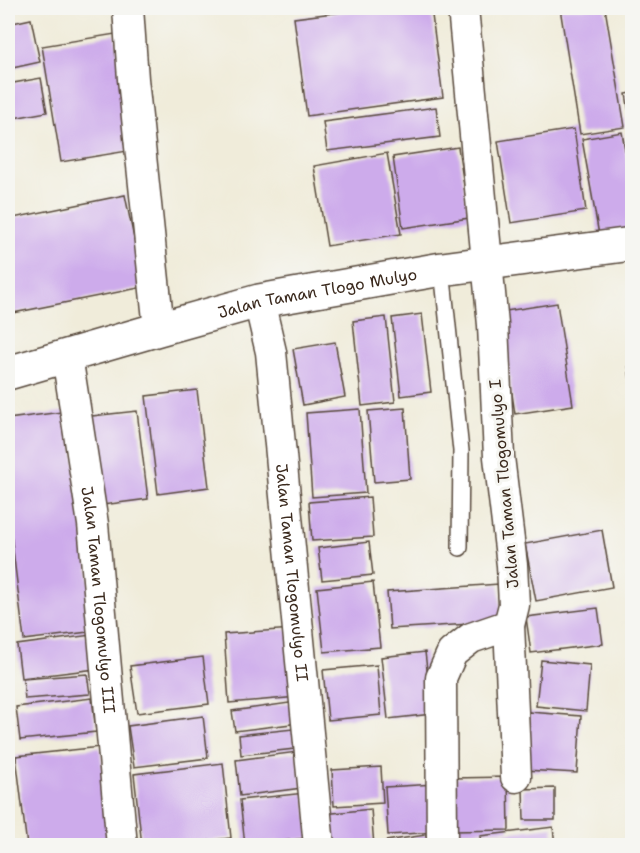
<svg xmlns="http://www.w3.org/2000/svg" width="640" height="853" font-family="'Shantell Sans',sans-serif">
	<style>
		.building { fill: #cdabeb }
		.lines { fill: none; stroke-linecap: round; stroke-linejoin: round }
		.service-casing { stroke: #56473a; stroke-width: 18 }
		.minor-casing { stroke: #56473a; stroke-width: 33 }
		.tertiary-casing { stroke: #56473a; stroke-width: 36 }
		.service { stroke: #fff; stroke-width: 15 }
		.minor { stroke: #fff; stroke-width: 30 }
		.tertiary { stroke: #fff; stroke-width: 33 }
		.labels { text-anchor: middle; dominant-baseline: central; stroke-width: 6; stroke-linejoin: round; paint-order: stroke }
		.street-label { font-size: 16px; fill: #3b2a1e; stroke: #f6f6f2 }
	</style>
	<rect width="100%" height="100%" fill="#f6f6f2"/>
	<filter id="ink" filterUnits="userSpaceOnUse"><feTurbulence type="fractalNoise" baseFrequency=".0167" numOctaves="2"/><feDisplacementMap in="SourceGraphic" scale="12" xChannelSelector="R" yChannelSelector="G"/><feConvolveMatrix kernelMatrix="1 2 1 2 8 2 1 2 1" color-interpolation-filters="sRGB"/></filter>
	<filter id="wash" filterUnits="userSpaceOnUse"><feTurbulence type="fractalNoise" baseFrequency=".008" numOctaves="4" result="noise"/><feDisplacementMap in="SourceGraphic" scale="24" xChannelSelector="R" yChannelSelector="G"/><feGaussianBlur stdDeviation="1.35" result="paint"/><feColorMatrix in="noise" values="0 0 0 0 0 0 0 0 0 0 0 0 0 0 0 0 0 1.4 0 .05"/><feComposite in="paint" operator="in"/></filter>
	<g filter="url(#wash)">
		<rect width="100%" height="100%" fill="#f0ecda"/>
		<g id="blocks">
			<g class="building">
				<polygon points="373,8 431,8 443,97 307,116 294,18"/>
				<polygon points="560,8 605,8 625,127 580,134"/>
				<polygon points="31,19 40,62 8,69 8,24"/>
				<polygon points="115,34 134,150 61,162 42,46"/>
				<polygon points="41,78 47,112 8,119 8,84"/>
				<polygon points="632,93 632,124 631,124 626,94"/>
				<polygon points="436,107 440,137 327,151 323,122"/>
				<polygon points="574,129 586,211 511,223 498,141"/>
				<polygon points="622,132 632,190 632,228 599,235 582,139"/>
				<polygon points="458,147 469,218 403,228 393,157"/>
				<polygon points="387,153 401,234 327,246 314,166"/>
				<polygon points="125,195 144,287 8,314 8,219"/>
				<polygon points="557,303 573,405 515,414 500,312"/>
				<polygon points="422,314 431,392 401,396 392,318"/>
				<polygon points="386,317 395,402 362,406 353,321"/>
				<polygon points="335,342 345,397 303,405 293,349"/>
				<polygon points="628,363 632,363 632,390 631,390"/>
				<polygon points="197,390 209,487 158,494 146,396"/>
				<polygon points="405,408 410,479 374,482 368,411"/>
				<polygon points="360,409 366,493 312,497 306,413"/>
				<polygon points="69,411 96,631 24,640 8,509 8,419"/>
				<polygon points="137,411 148,499 95,506 83,417"/>
				<polygon points="370,497 373,537 312,541 309,502"/>
				<polygon points="602,530 612,587 536,601 525,544"/>
				<polygon points="369,542 373,575 322,580 318,548"/>
				<polygon points="373,582 380,647 324,652 317,588"/>
				<polygon points="499,584 502,622 390,629 387,592"/>
				<polygon points="598,608 603,644 531,653 526,617"/>
				<polygon points="293,629 298,697 229,703 224,634"/>
				<polygon points="91,635 96,669 21,678 17,645"/>
				<polygon points="425,652 432,714 388,719 381,657"/>
				<polygon points="203,657 209,704 137,713 130,666"/>
				<polygon points="541,660 590,665 586,711 536,706"/>
				<polygon points="377,665 381,715 328,720 323,670"/>
				<polygon points="87,674 90,694 25,699 23,679"/>
				<polygon points="92,698 96,732 20,740 16,707"/>
				<polygon points="296,702 299,723 235,731 232,711"/>
				<polygon points="529,712 581,716 577,773 525,770"/>
				<polygon points="203,716 208,758 134,767 128,726"/>
				<polygon points="302,728 304,748 241,755 239,735"/>
				<polygon points="100,747 112,846 27,846 16,756"/>
				<polygon points="297,752 302,788 240,796 236,760"/>
				<polygon points="223,763 231,838 165,846 142,846 134,774"/>
				<polygon points="381,767 383,803 334,806 332,770"/>
				<polygon points="508,777 509,830 453,831 452,778"/>
				<polygon points="435,784 438,832 388,835 385,787"/>
				<polygon points="555,788 555,820 524,820 523,789"/>
				<polygon points="305,793 310,838 245,845 240,800"/>
				<polygon points="371,809 374,846 327,846 324,814"/>
				<polygon points="553,827 555,846 481,846 480,836"/>
				<polygon points="432,834 434,846 386,846 386,841"/>
			</g>
		</g>
	</g>
	<g filter="url(#ink)">
		<use href="#blocks" fill-opacity="0" stroke="#56473a" stroke-width="1.5"/>
		<g class="lines">
			<g class="service-casing">
				<polyline id="service" points="442,269 461,451 460,548"/>
			</g>
			<g class="minor-casing">
				<g id="minor">
					<polyline points="128,8 133,79 159,329"/>
					<path id="s1" d="M259 301 271 352 319 846"/>
					<path id="s2" d="M67 356 93 524 122 846"/>
					<polyline points="509,625 516,777"/>
					<polyline points="442,846 441,678 452,653 471,638 509,625 514,605 512,565 499,457 493,325 463,8"/>
				</g>
			</g>
			<g class="tertiary-casing">
				<g id="tertiary">
					<path id="s3" d="M8 373 159 329 259 301 442 269 632 244"/>
				</g>
			</g>
			<use href="#service" class="service"/>
			<use href="#minor" class="minor"/>
			<use href="#tertiary" class="tertiary"/>
		</g>
	</g>
	<g class="labels">
		<g class="street-label">
			<text stroke="none"><textPath href="#s3" startOffset="320">Jalan Taman Tlogo Mulyo</textPath></text>
			<text transform="translate(504 484) rotate(-95)">Jalan Taman Tlogomulyo I</text>
			<text stroke="none"><textPath href="#s1" startOffset="274">Jalan Taman Tlogomulyo II</textPath></text>
			<text stroke="none"><textPath href="#s2" startOffset="246">Jalan Taman Tlogomulyo III</textPath></text>
		</g>
	</g>
	<rect width="640" height="853" fill="none" stroke="#f6f6f2" stroke-width="30"/>
</svg>
